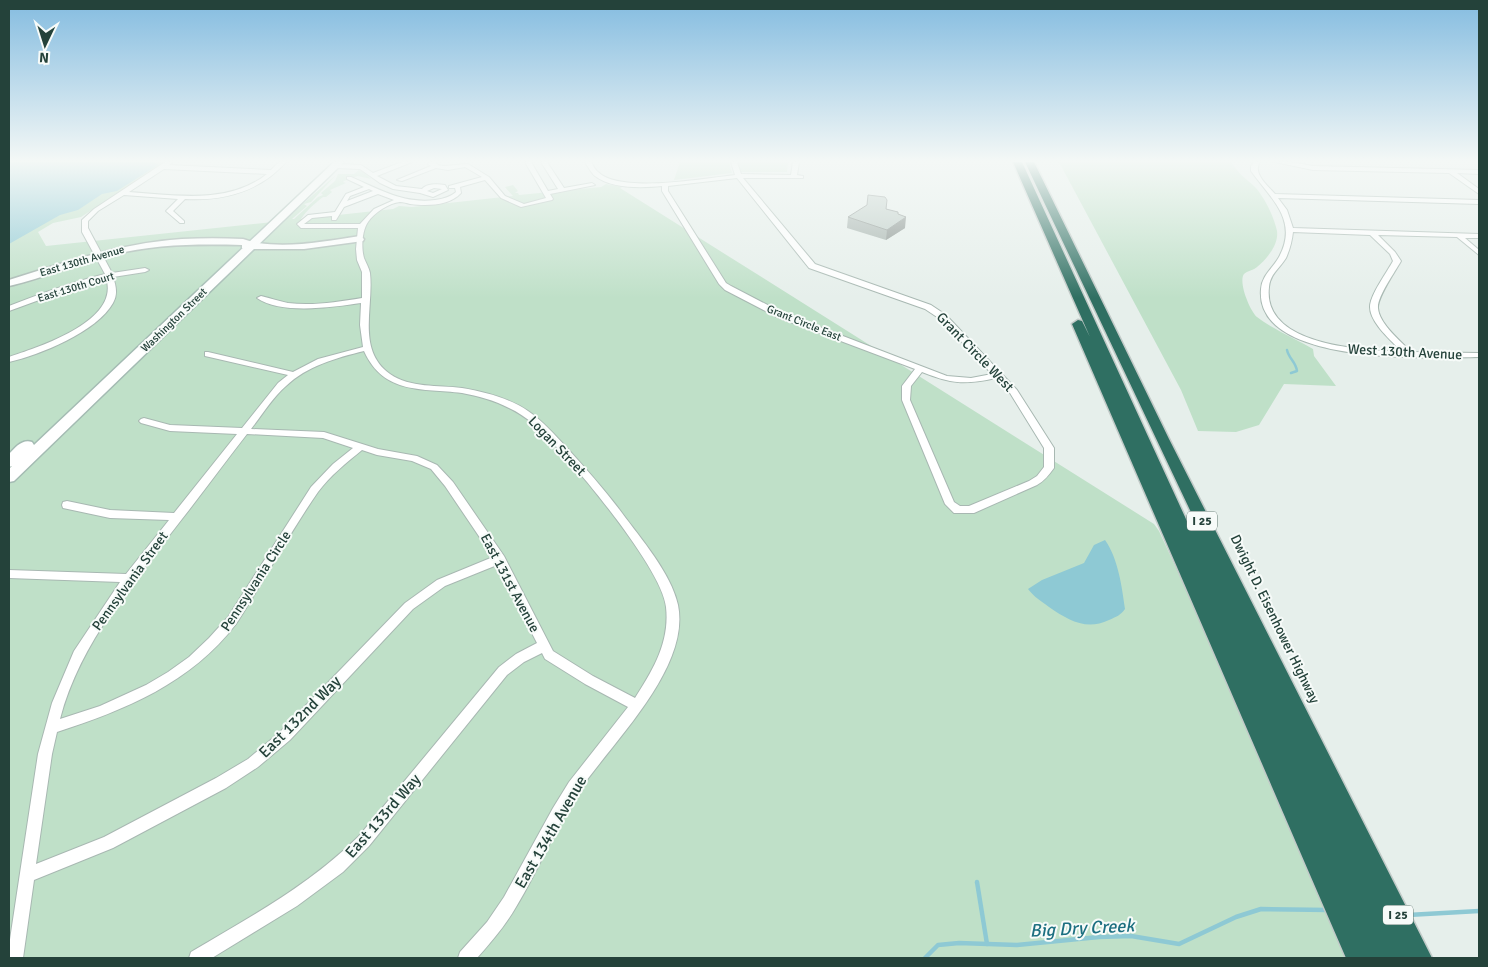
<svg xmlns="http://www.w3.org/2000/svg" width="1488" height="967" font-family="Signika,sans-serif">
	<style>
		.green { fill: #bfe0c8 }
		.water { fill: #8ec9d4 }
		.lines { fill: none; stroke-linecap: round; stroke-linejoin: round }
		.stream-far1 { stroke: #8ec9d4; stroke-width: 2.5 }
		.stream { stroke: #8ec9d4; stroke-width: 4.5 }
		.minor-casing { stroke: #a8b8b2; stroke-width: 2 }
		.tertiary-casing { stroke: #a8b8b2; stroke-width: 3 }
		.secondary-casing { stroke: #a4bbb3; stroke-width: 3 }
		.motorway-casing { stroke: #c2cac8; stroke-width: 3 }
		.minor { fill: #fff; fill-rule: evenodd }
		.tertiary { fill: #fff; fill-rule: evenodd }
		.secondary { fill: #fff; fill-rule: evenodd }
		.motorway { fill: #2f6f62; fill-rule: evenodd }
		.wall { fill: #a1aea9 }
		.shaded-wall { fill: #838d89 }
		.building { fill: #bbcac4; stroke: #838d89 }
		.labels { text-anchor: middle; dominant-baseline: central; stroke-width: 4; stroke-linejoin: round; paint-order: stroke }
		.far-street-label { font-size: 11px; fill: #24423a; stroke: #f7fbf9 }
		.shield { fill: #f7fbf9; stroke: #637a73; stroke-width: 1 }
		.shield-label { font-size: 12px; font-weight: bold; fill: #24423a }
		.street-label { font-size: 14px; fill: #24423a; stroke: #f7fbf9 }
		.near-street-label { font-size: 16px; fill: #24423a; stroke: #f7fbf9 }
		.near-water-label { font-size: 18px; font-style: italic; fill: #1c6f80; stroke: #f7fbf9 }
	</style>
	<rect width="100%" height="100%" fill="#e6efeb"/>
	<g class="green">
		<path d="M9 162H166L81 217 53 223 38 232 46 246 283 221 336 175 311 202 304 204 307 206 292 219H294L318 197 323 195 321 193 335 181 338 174H354L359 170 363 171 371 179 358 176 344 181 343 182 346 183 330 190 332 192 326 197H323C314 204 307 210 301 219L393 209 399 206 412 207 513 196 505 187 513 185 518 191 515 193H518L519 195 601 187 606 184 622 187 620 188 1154 524 1159 531 1356 958H9Z"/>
		<polygon points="680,162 729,162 732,173 674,180"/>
		<polygon points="738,162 788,162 787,172 741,172"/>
		<path d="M1059 162H1231C1238 173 1246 179 1255 187 1265 198 1274 217 1277 231 1279 244 1267 259 1257 267 1254 270 1247 271 1244 274 1238 282 1250 311 1257 317 1269 327 1298 340 1313 349L1314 356 1336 386 1284 384 1259 425 1236 432 1198 431 1181 390Z"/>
	</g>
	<g class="water">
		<polygon points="9,162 154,162 158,165 117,191 102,194 78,210 60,215 9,244"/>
		<path d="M1105 540C1118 558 1122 587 1125 609 1121 615 1116 617 1109 620 1086 631 1068 620 1049 607 1041 601 1034 597 1028 589L1042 580 1084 563 1094 545Z"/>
	</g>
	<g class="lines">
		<path class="stream-far1" d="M1287 350C1289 359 1296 362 1297 371L1291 373"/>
		<g class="stream">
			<polyline points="977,882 987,944"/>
			<polyline points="1408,915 1479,911"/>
			<polyline points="925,958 938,945 959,943 1017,945 1099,937 1131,936 1179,944 1236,917 1261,909 1329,910"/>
		</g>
		<g class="minor-casing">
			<g id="minor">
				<path d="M165 162H173L169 165 271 170 279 162H286C259 192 224 201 185 199L173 211 184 221V223H180L166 211 178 199 124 195 98 211 88 221V228L112 273 145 268 149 270 145 272 113 277C116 286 118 294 113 303 97 332 39 355 9 362V357C39 347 121 321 106 278L61 292 9 311V306C40 294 72 282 105 274L82 232V220L94 209ZM164 169 267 174C228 205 175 195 129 192Z"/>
				<path d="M402 162H412L377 176 396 186 422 189C427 183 438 184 445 185L448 190 433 197 420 193 393 189 380 183 360 169 336 168 333 166 336 164 361 165 373 173ZM434 188 442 189 433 193 427 191Z"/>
				<path d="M429 162H435L438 165 444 166 468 164 489 177 505 196 524 204 546 198 525 162H531L548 191 558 189 541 162H547L564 188 592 183 595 185 550 194 553 199 552 200 521 207 501 198 485 180 460 187 461 193C449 206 427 206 410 204 407 203 403 202 400 202 389 203 374 213 368 222 362 231 361 247 364 258 366 263 369 268 370 273 374 307 356 350 390 374 410 388 438 385 462 388 485 392 509 398 528 411 543 421 555 435 567 448 586 469 605 490 622 513 641 539 671 573 678 605 691 669 610 744 577 794 554 830 538 871 516 907 505 926 491 942 477 958H458L460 952 487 922 504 897 553 808 569 782 628 707 585 684 545 659 542 653 524 662 507 675 369 846 343 872 297 906 212 958H189L191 952C252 916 308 886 359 836L499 667 516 654 537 643 497 565 445 586 413 609 290 740 258 767 226 788 113 848 34 880 23 958H9V946L38 754 52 703 74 651 120 582 9 578V570L126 574 169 520 110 518 63 508 62 505 63 502 67 501 110 510 174 513 237 434 170 431 141 423 139 421 141 419 144 418 170 425 242 428 278 383 288 375 205 356V352H208L293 372 318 359 363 347 360 325 361 303C334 307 281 315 257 298L261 296C270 298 278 301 288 303 312 306 337 302 362 298V272L357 260 356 249 358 228H301L297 224 308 215 335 212 346 194 364 187 347 179V177H351C379 189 403 204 435 200 443 199 450 197 456 192L455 188H449V186L482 177 465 167 448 170 436 168 402 181 397 180 431 166 428 164ZM369 189 373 191 347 201 350 196ZM378 194 394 200 374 209 360 224H304L312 218 332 216V220H336L344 207ZM364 351C384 395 422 388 462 393 478 396 494 400 509 408 518 412 526 418 534 424 566 453 662 567 666 607 670 642 653 670 635 698L593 676 553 651 504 556 453 482 437 465 417 456 378 449 324 432 251 429C262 415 273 397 286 386 307 366 336 358 364 351ZM247 434 323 438 353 448 333 464 311 487 228 617 209 638 189 657 168 672 146 685 100 706 60 719C80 642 135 580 182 519 204 491 225 462 247 434ZM362 450 377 455 412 461 431 469 445 486 493 557 437 580 405 603 280 732 248 759 216 778 104 837 36 864 52 754 57 732C125 710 191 683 236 624 242 615 248 605 254 595 275 561 295 525 318 492 330 476 346 463 362 450Z"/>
				<path d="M585 162H591C593 165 595 170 598 172 620 194 706 178 735 175L731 162H737L741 174 791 175 793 162H799L797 175 803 176V178H743L815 264 931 305 946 315 1017 390 1054 448V468C1049 475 1044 481 1037 485L974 513H954L945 504 902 400V386L915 369 777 317 725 290 719 284 662 191V186C642 188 612 189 595 176 591 173 588 166 585 162ZM737 178 809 268 925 309 940 319 992 374 971 378 947 376 783 313 731 286 726 283 668 191V186ZM922 372C952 384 964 385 996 378L1010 393 1044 448V467L1037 476 1029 481 969 506H960L954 502 910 400 911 386Z"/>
				<path d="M1254 162H1260C1252 173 1268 186 1275 194L1479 200V204L1278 198 1287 210 1293 228 1479 234V238H1465L1479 250V255L1457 237 1378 235 1395 252 1401 261C1395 272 1377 297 1378 308 1379 324 1401 341 1411 352L1479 353V357C1431 358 1254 366 1261 289 1262 275 1273 268 1279 257 1299 220 1271 199 1251 171V166ZM1293 232 1370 235 1390 254 1393 261C1387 272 1370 295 1370 307 1370 323 1392 341 1402 352 1362 350 1262 346 1269 287 1270 274 1280 268 1286 258 1290 249 1292 241 1293 232Z"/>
				<polygon points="1275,162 1291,162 1313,166 1479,170 1479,174 1457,173 1479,189 1479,194 1449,173 1313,170"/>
			</g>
		</g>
		<g class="tertiary-casing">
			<path id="tertiary" d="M360 236 364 239 363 241 304 249H245L242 248V245C197 244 155 244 112 255 77 263 44 278 9 286V280C65 262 122 243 182 239 202 238 223 238 243 239 248 240 253 243 258 243 291 248 327 241 360 236Z"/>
		</g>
		<g class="secondary-casing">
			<path id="secondary" d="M334 162H344L14 481 9 482V469L12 466 9 467V454C16 447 22 439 32 442L34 445Z"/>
		</g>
		<g class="motorway-casing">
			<polygon id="motorway" points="1013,162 1022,162 1191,530 1198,527 1025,162 1034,162 1169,439 1432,958 1346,958 1072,324 1078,320 1082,321 1090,337"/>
		</g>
		<use href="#minor" class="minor"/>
		<use href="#tertiary" class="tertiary"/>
		<use href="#secondary" class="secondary"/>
		<use href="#motorway" class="motorway"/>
	</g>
	<polygon class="wall" points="886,209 898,214 905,228 886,240 847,228 848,217"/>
	<polygon class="shaded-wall" points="906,217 905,228 886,240 887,230"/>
	<polygon class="building" points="868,195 885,197 887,200 886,209 898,212 898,214 906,217 887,230 848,217 867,205"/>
	<linearGradient id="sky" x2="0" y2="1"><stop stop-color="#84bce0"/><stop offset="0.54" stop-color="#f4f8f6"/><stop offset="1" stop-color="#f4f8f6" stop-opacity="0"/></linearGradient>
	<rect width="1488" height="298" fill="url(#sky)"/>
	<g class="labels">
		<g class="far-street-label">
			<text transform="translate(82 261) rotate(-16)">East 130th Avenue</text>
			<text transform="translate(76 287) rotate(-17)">East 130th Court</text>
			<text transform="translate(174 320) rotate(-44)">Washington Street</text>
			<text transform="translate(804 323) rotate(22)">Grant Circle East</text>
		</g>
		<g class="shield">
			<rect x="1187" y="511.5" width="30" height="19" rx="4"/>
			<rect x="1383" y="905.5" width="30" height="19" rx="4"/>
		</g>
		<g class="shield-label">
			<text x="1202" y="521">I 25</text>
			<text x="1398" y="915">I 25</text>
		</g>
		<g class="street-label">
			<text transform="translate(975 352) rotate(46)">Grant Circle West</text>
			<text transform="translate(1405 352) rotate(3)">West 130th Avenue</text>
			<text transform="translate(557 446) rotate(46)">Logan Street</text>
			<text transform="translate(130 581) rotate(-54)">Pennsylvania Street</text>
			<text transform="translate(256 581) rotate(-57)">Pennsylvania Circle</text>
			<text transform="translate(510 583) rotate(62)">East 131st Avenue</text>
			<text transform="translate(1275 619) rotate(64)">Dwight D. Eisenhower Highway</text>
		</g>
		<g class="near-street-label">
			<text transform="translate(300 717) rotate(-45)">East 132nd Way</text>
			<text transform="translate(383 816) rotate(-49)">East 133rd Way</text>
			<text transform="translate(551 832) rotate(-60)">East 134th Avenue</text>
		</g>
		<g class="near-water-label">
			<text transform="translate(1082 928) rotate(-3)">Big Dry Creek</text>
		</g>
	</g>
	<rect width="1488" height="967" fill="none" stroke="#24423a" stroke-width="20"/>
	<g transform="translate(45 45) rotate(184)" stroke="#f7fbf9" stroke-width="4" paint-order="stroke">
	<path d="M0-4L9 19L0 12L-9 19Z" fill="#24423a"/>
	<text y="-8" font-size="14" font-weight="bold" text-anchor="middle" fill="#24423a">N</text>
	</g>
</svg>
